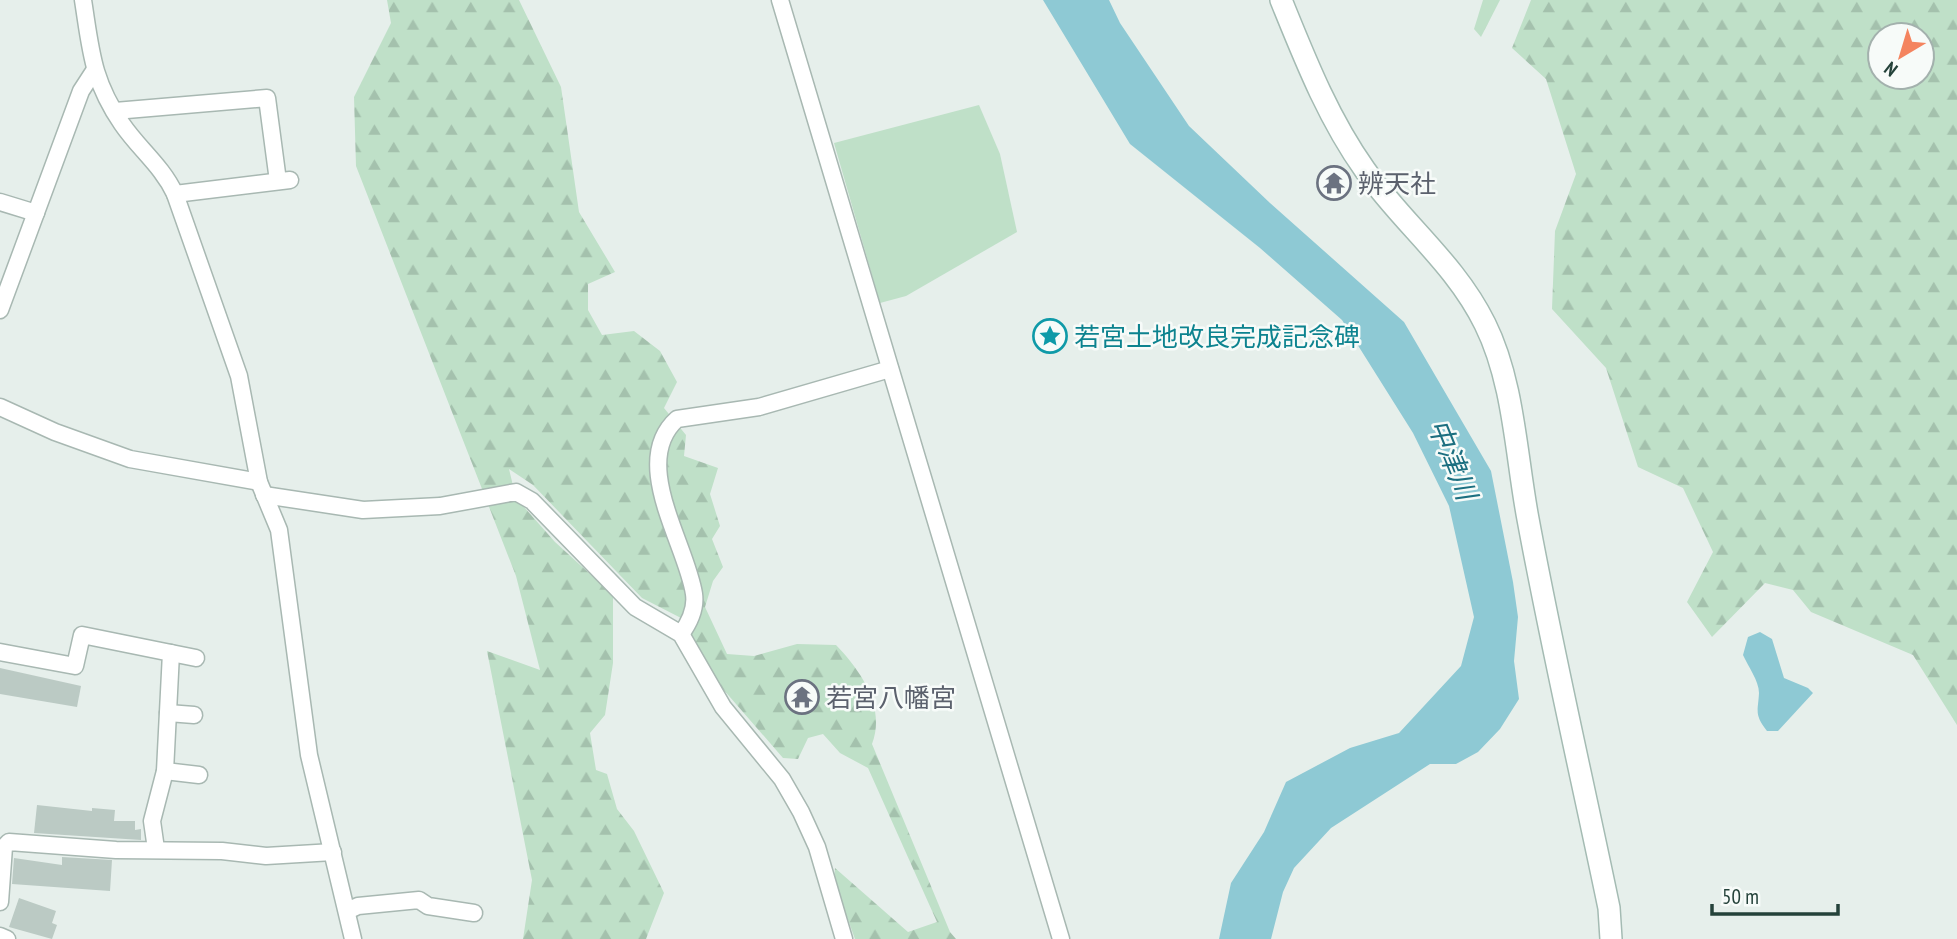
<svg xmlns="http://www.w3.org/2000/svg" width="1957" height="939" font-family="'PT Sans Narrow','Noto Sans JP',sans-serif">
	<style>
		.green { fill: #bfe0c8 }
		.forest { fill: url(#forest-firs); fill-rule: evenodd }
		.water { fill: #8ec9d4 }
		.building { fill: #bbcac4 }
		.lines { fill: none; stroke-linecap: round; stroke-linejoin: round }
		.street-casing { stroke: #a8b8b2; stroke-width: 19 }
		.secondary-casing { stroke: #a4bbb3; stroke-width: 24 }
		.street { stroke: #fff; stroke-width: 16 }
		.secondary { stroke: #fff; stroke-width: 21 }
		.labels { text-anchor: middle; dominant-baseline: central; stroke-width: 5; stroke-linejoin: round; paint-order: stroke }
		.worship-label { font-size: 26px; fill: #5b616d; stroke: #f7fbf9; text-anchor: start }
		.culture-label { font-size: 26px; fill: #0d838f; stroke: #f7fbf9; text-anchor: start }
		.water-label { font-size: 28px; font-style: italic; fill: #1c6f80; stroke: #f7fbf9 }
	</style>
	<defs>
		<pattern id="forest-firs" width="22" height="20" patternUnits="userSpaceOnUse" patternTransform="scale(1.75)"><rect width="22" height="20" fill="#bfe0c8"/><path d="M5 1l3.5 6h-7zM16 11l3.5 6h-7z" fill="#a4c1ad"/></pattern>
	</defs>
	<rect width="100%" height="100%" fill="#e6efeb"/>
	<polygon class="green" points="979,105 1000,154 1017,232 906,296 880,303 834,143"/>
	<g class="forest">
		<path d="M387 0H519L561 87 579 212 615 272 588 284V310L602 335 634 331 660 351 677 382 664 408 686 435 684 456 718 468 710 494 720 526 712 539 723 567 713 581 705 607 727 654 754 656 797 644 836 645C861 671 886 707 872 744L950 932 956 939H855L834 881 835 868 908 932 937 922 868 768 840 753 823 734 808 738 798 759 783 758 716 681 681 618 642 598 533 485 509 469 516 498 555 542 613 595V663L605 715 590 733 596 770 607 774 617 809 634 831 664 893 646 939H523L532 880 487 651 540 670 516 576 356 166 354 97 391 23Z"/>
		<polygon points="1483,0 1500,0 1481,37 1474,29"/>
		<path d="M1531 0H1957V725L1913 655 1811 612 1793 590 1765 583 1712 637 1687 602 1713 552 1683 488 1638 467 1606 368 1552 309 1555 231 1576 174 1546 79 1512 48ZM1880 35H1922V77H1880Z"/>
	</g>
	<g class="water">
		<polygon points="1043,0 1109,0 1120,23 1189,126 1270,203 1404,322 1491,471 1513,582 1518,617 1514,661 1519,699 1500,729 1478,752 1456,764 1430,764 1331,828 1294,868 1283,892 1271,939 1219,939 1231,883 1264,832 1286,782 1350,748 1399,733 1461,666 1474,617 1449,506 1413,433 1342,320 1260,248 1130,144"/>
		<path d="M1760 632 1772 639 1784 678 1808 688 1813 693 1778 731H1767C1754 714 1758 712 1759 693 1759 681 1748 666 1743 655L1748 637Z"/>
	</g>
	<g class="building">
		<polygon points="0,668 81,686 77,707 0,694"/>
		<polygon points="37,805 92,811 92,808 115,810 114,821 135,821 135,830 141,829 141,840 34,833"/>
		<polygon points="62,857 112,860 110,891 12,884 14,858 62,865"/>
		<polygon points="19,898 56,911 52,923 57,925 52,939 9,927"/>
	</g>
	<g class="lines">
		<g class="street-casing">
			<g id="street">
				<path d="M83 0C91 51 92 80 122 124 139 149 162 166 175 194L239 376 259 482 279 530 309 755 353 939"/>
				<polyline points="780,0 1061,939"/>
				<polyline points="115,111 267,98 278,181"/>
				<polyline points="175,194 290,180"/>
				<polyline points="0,202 36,213"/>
				<polyline points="0,310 81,91 94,71"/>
				<polyline points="0,407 55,432 130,459 259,482"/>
				<polyline points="264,495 363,510 440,506 516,492 532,501 635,607 681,634 723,707 782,779 801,812 817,847 844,939"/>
				<path d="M681 634C689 623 696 608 694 594 687 545 629 462 677 419L759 407 890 369"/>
				<polyline points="0,652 75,666 82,635 171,653 165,771 152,821 156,849"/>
				<polyline points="171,653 196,658"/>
				<polyline points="168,713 194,715"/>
				<polyline points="165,771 199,775"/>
				<polyline points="0,902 4,847 9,842 116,850 222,851 266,856 333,852"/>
				<polyline points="347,911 358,906 419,900 428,906 474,913"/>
				<polyline points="0,936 7,939"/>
			</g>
		</g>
		<g class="secondary-casing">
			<path id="secondary" d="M1281 0C1305 59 1328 118 1365 170 1403 224 1455 263 1485 324 1514 382 1516 456 1528 519 1552 649 1582 778 1609 908L1611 939"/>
		</g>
		<use href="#street" class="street"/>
		<use href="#secondary" class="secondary"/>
	</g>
	<defs>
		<g id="temple-ring" transform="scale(1.75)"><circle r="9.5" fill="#f7fbf9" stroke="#6b7280" stroke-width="1.5"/><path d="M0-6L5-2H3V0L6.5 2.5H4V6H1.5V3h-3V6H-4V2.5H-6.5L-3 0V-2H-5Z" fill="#6b7280"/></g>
		<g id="sight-ring" transform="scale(1.75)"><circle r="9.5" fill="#f7fbf9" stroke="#0f9aa8" stroke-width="1.5"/><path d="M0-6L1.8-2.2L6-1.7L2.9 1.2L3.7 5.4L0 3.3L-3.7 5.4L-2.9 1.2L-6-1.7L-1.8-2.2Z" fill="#0f9aa8"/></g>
	</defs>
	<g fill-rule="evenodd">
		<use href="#temple-ring" x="1334" y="183"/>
		<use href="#sight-ring" x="1050" y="336"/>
		<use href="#temple-ring" x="802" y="697"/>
	</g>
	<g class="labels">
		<g class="worship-label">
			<text x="1358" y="183">辨天社</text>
			<text x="826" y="697">若宮八幡宮</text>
		</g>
		<g class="culture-label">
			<text x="1074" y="336">若宮土地改良完成記念碑</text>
		</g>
		<g class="water-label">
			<text transform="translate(1453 459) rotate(68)">中津川</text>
		</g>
	</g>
	<g transform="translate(1901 56) rotate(218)"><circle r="33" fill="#f7fbf9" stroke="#a3b1ad" stroke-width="2"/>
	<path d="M0-5L12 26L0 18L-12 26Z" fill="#f4845f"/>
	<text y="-10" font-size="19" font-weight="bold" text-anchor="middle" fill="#24423a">N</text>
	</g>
	<path d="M1712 904v10h126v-10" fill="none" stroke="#24423a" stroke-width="3.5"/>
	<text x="1722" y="904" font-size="21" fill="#24423a" stroke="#f7fbf9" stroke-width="5" paint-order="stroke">50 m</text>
</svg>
